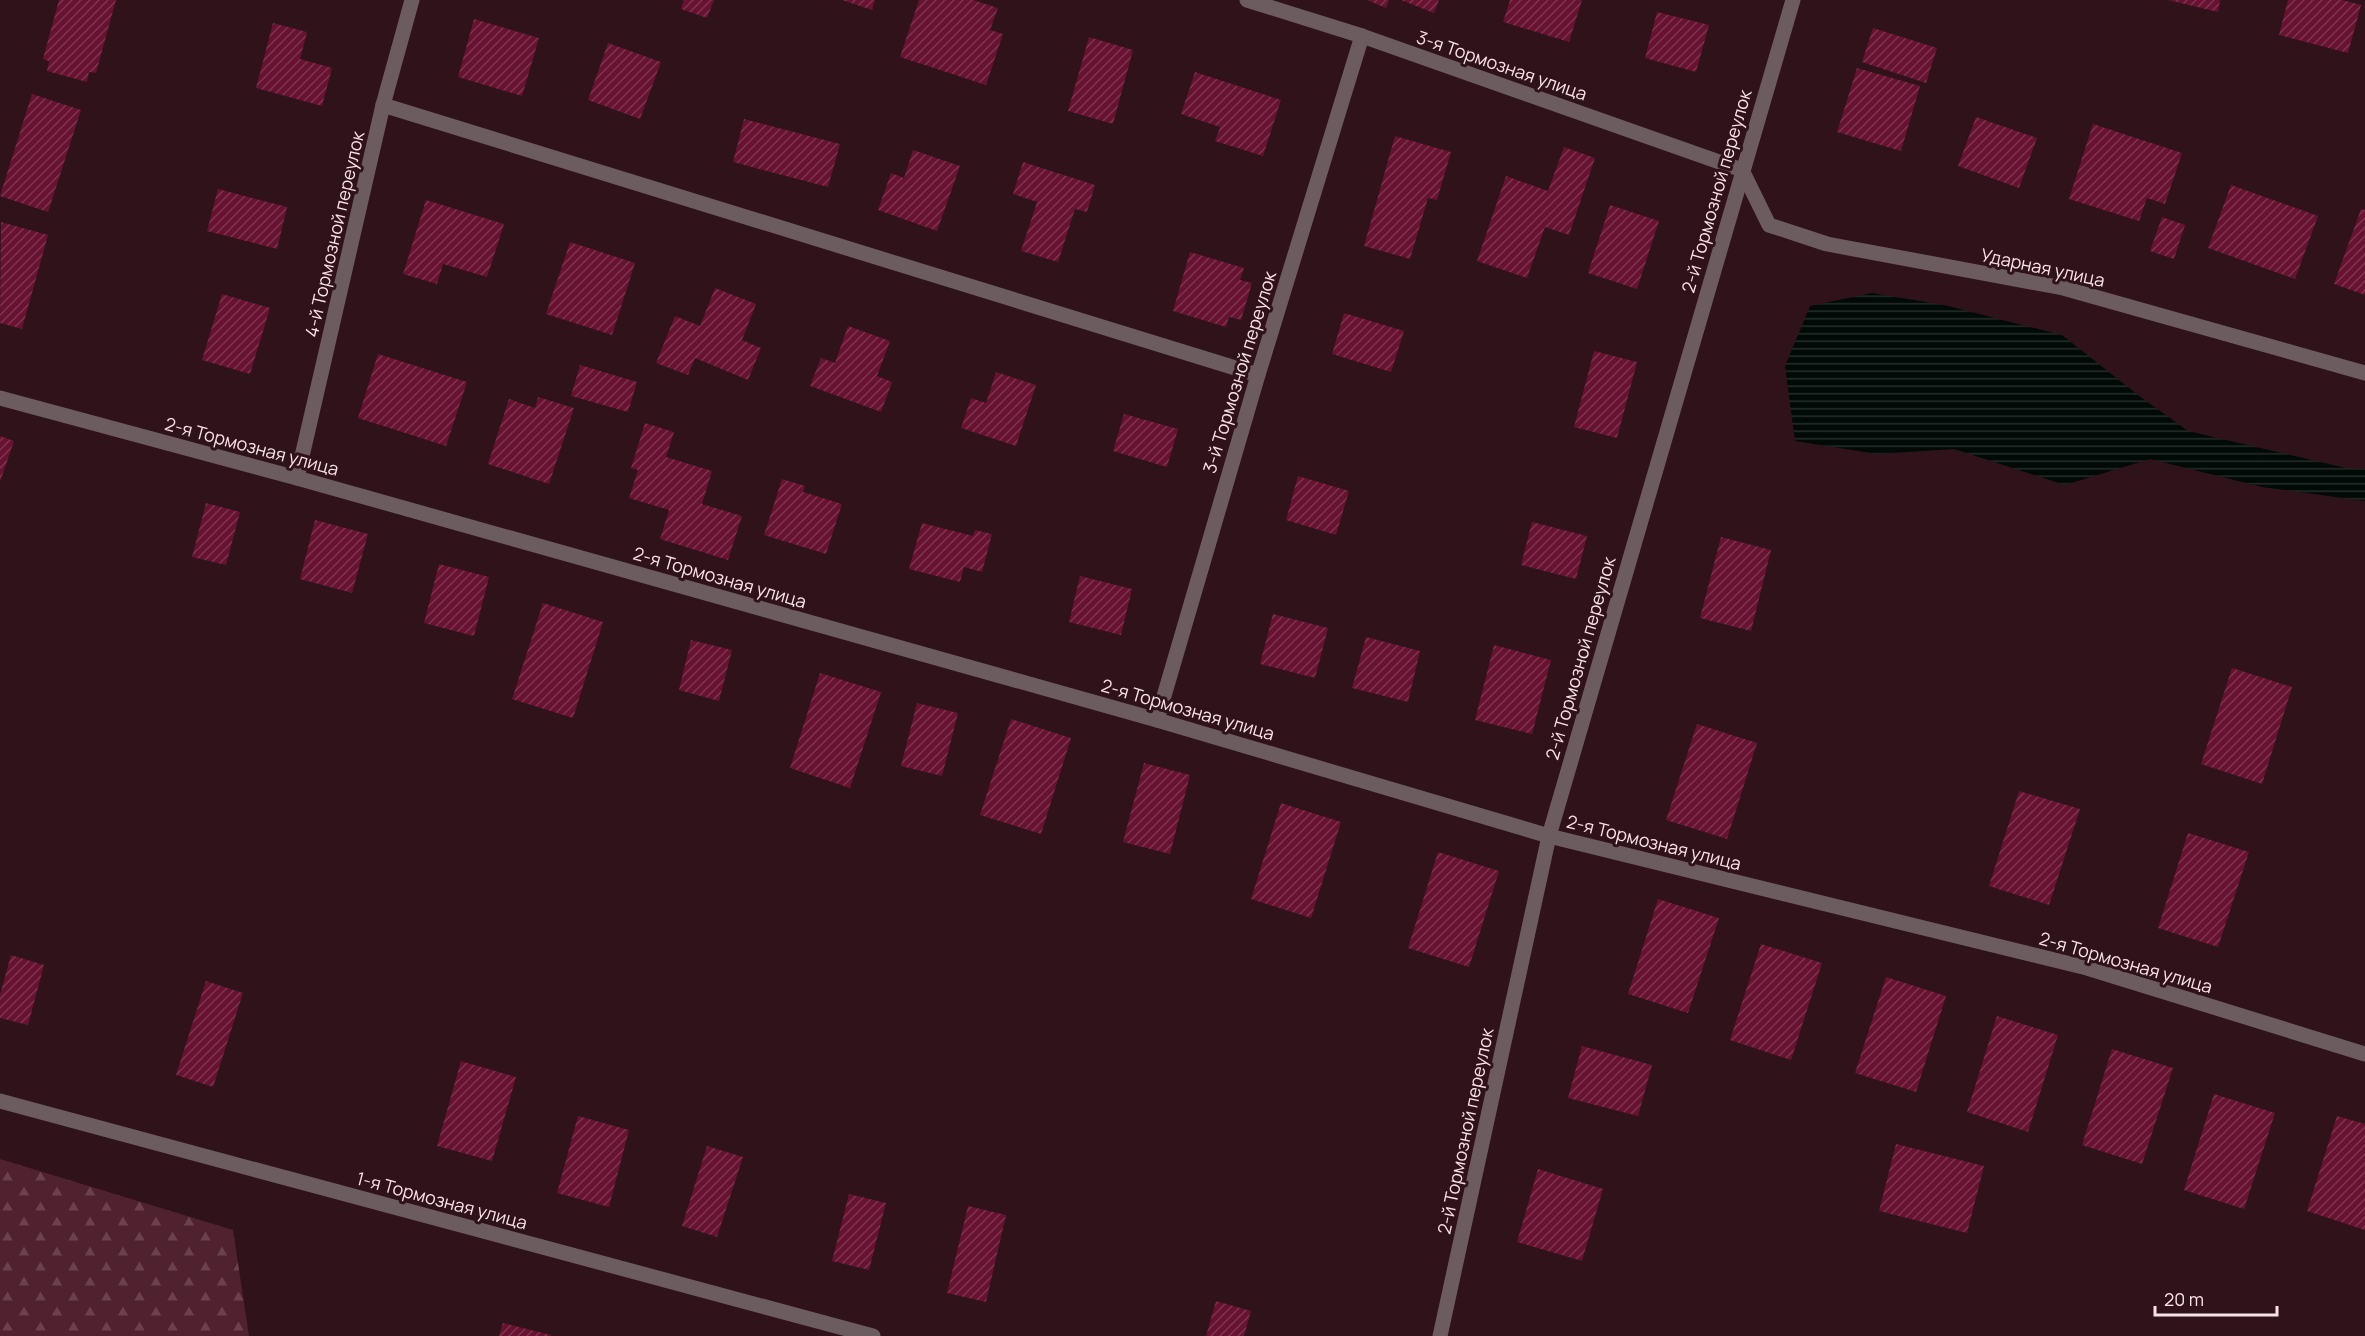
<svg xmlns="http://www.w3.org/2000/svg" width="2365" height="1336" font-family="Manrope,sans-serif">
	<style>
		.forest { fill: url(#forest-firs) }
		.water { fill: url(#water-rules) }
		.building { fill: url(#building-hatch) }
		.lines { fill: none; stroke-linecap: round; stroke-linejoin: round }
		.minor { stroke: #6c5c5f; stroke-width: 15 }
		.labels { text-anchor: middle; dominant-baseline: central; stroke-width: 6; stroke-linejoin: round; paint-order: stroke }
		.street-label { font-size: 18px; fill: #f8e2e6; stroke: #2f121a }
	</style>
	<defs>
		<pattern id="forest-firs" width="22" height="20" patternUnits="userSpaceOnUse" patternTransform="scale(1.5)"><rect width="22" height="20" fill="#50212e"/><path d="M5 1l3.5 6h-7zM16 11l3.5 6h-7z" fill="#6a414c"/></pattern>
		<pattern id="water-rules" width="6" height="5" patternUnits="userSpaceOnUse" patternTransform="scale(1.5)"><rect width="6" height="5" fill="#000a06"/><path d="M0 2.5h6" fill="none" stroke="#262d2a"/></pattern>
		<pattern id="building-hatch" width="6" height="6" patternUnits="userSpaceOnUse" patternTransform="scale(1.5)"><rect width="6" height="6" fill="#671231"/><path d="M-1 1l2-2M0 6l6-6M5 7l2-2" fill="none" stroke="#7e344f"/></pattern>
	</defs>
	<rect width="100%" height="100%" fill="#2f121a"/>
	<polygon class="forest" points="0,1159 233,1230 249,1336 0,1336"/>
	<polygon class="water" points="1872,293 1944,305 2062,335 2138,395 2188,431 2346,468 2365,469 2365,501 2262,487 2150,459 2065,485 1954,449 1877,454 1795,441 1785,366 1810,306"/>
	<g class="building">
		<polygon points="59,0 116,0 96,73 89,72 87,82 47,71 49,61 43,59"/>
		<polygon points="684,0 714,0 707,18 681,9"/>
		<polygon points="842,0 875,0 872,10"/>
		<polygon points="919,0 973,0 998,8 990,30 1003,34 986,85 900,57"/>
		<polygon points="1367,0 1389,0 1386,8"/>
		<polygon points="1401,0 1439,0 1434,13"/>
		<polygon points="1510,0 1582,0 1569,42 1503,22"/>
		<polygon points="2168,0 2220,0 2218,12"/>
		<polygon points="2288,0 2342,0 2361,5 2348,53 2279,35"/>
		<polygon points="1657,12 1709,25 1696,72 1645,58"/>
		<polygon points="474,19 539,38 522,96 458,77"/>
		<polygon points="273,23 307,32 300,59 332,68 322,106 256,88"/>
		<polygon points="1873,28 1937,48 1926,83 1862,62"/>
		<polygon points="1089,37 1133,50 1113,124 1068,111"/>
		<polygon points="608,43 661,62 640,119 588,100"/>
		<polygon points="1857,68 1920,86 1901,151 1837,132"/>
		<polygon points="1195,72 1281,100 1263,156 1215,141 1220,127 1181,114"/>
		<polygon points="32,94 81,110 48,212 0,196"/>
		<polygon points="1976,117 2037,138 2019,188 1958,166"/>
		<polygon points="744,119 840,144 828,187 733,162"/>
		<polygon points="2093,124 2182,153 2165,204 2147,198 2139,221 2069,199"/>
		<polygon points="1395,136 1451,152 1437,200 1428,198 1410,259 1364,246"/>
		<polygon points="1564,147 1595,158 1569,235 1545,227 1527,278 1477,261 1506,176 1548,191"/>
		<polygon points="913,150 960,166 937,231 878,210 891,173 904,178"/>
		<polygon points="1023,162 1095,185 1087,212 1075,209 1058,262 1021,251 1037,202 1013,194"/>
		<polygon points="2231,185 2318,216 2295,279 2208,248"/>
		<polygon points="218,189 287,207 277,249 207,231"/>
		<polygon points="426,200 504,224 487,277 443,264 437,284 403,274"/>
		<polygon points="1610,205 1659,221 1637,289 1588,273"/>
		<polygon points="2361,209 2365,210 2365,295 2334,284"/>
		<polygon points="2162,217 2185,225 2174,259 2150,251"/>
		<polygon points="1,222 48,235 22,329 0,323"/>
		<polygon points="570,242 635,263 612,335 546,314"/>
		<polygon points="1190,252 1244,268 1240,280 1252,283 1241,320 1229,317 1226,327 1173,311"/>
		<polygon points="715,288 756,304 742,340 761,348 748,380 695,358 688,375 656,363 675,316 700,326"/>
		<polygon points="222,294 270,308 250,374 202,360"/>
		<polygon points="1344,313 1404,331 1391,372 1332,354"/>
		<polygon points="848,326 890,341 877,376 892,382 881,412 810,386 821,358 835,363"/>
		<polygon points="1594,351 1637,362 1617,438 1574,427"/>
		<polygon points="378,354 467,382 446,446 358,418"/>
		<polygon points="580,365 637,382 628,412 571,396"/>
		<polygon points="996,372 1036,385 1016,446 961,428 971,398 986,403"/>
		<polygon points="538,397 574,408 549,484 488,464 509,399 535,408"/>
		<polygon points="1124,414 1178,429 1167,467 1113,451"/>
		<polygon points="645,423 674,432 666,457 712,471 702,504 742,516 728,560 660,539 669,510 629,498 638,470 631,468"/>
		<polygon points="0,436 14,441 0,482"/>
		<polygon points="1298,476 1349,491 1336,535 1286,520"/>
		<polygon points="782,479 805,486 803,492 842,504 826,554 764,535"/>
		<polygon points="206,503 240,512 226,565 192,557"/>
		<polygon points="315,520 368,534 352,593 300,579"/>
		<polygon points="1532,522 1587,536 1576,579 1521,565"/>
		<polygon points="922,523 973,536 975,530 992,534 982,572 964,567 960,582 909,569"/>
		<polygon points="1721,537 1771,550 1751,631 1700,618"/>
		<polygon points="439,564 489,577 474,636 424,623"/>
		<polygon points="1080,576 1132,589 1121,635 1069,622"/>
		<polygon points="543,603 603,622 573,718 512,699"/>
		<polygon points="1273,614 1328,628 1315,678 1260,664"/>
		<polygon points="1366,637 1420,651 1408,702 1352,688"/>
		<polygon points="691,640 732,650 719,701 679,690"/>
		<polygon points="1494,645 1551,660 1532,734 1475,720"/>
		<polygon points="2232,668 2292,687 2262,784 2201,764"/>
		<polygon points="820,673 881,692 850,788 790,768"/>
		<polygon points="917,703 958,713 942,776 901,766"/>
		<polygon points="1011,719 1071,738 1041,834 980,815"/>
		<polygon points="1697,724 1757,743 1727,839 1666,820"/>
		<polygon points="1144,763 1190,775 1170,854 1123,842"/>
		<polygon points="2019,791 2080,809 2049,905 1989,886"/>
		<polygon points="1281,803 1341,822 1311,918 1251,899"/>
		<polygon points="2188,833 2249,852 2218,947 2158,928"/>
		<polygon points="1438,852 1499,871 1469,967 1408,948"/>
		<polygon points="1658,899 1719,918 1688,1013 1628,994"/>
		<polygon points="1761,944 1822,963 1791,1060 1730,1040"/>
		<polygon points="11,955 44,965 28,1025 0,1018 0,995"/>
		<polygon points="1886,977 1946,996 1916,1092 1855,1073"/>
		<polygon points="206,981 243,993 213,1087 176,1075"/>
		<polygon points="1997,1016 2058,1035 2028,1132 1967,1112"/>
		<polygon points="1582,1046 1652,1065 1638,1116 1568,1098"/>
		<polygon points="2112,1049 2173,1068 2142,1164 2082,1145"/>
		<polygon points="461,1061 516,1077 492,1161 437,1146"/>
		<polygon points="2214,1094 2275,1113 2244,1209 2184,1190"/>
		<polygon points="578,1116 629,1130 609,1207 557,1193"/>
		<polygon points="2337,1116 2365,1124 2365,1230 2307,1211"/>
		<polygon points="1896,1144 1984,1166 1967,1233 1879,1211"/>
		<polygon points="707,1146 743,1157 717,1237 682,1226"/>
		<polygon points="1538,1169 1603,1189 1582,1261 1517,1242"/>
		<polygon points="849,1194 886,1203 869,1270 832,1261"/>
		<polygon points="968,1206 1006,1215 986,1302 947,1293"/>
		<polygon points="1216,1301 1251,1311 1244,1336 1206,1336"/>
		<polygon points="503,1323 551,1335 551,1336 499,1336"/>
	</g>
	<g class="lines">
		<g class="minor">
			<polyline points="1247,0 1362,36 1742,170 1769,225 1827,244 2063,288 2365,373"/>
			<polyline points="383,105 1258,375"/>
			<polyline points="0,398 297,478 1157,720 1549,836 2087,968 2365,1054"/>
			<polyline points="297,478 383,105 412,0"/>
			<polyline points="1157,720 1258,375 1362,36"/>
			<polyline points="0,1101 873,1336"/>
			<polyline points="1440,1336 1549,836 1793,0"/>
		</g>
	</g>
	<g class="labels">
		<g class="street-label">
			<text transform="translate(1502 65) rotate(19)">3-я Тормозная улица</text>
			<text transform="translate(1716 191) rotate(-74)">2-й Тормозной переулок</text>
			<text transform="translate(334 234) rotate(-77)">4-й Тормозной переулок</text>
			<text transform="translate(2043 267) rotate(12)">Ударная улица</text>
			<text transform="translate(1239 372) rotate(-73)">3-й Тормозной переулок</text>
			<text transform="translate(252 446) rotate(15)">2-я Тормозная улица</text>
			<text transform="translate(720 577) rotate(16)">2-я Тормозная улица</text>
			<text transform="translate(1580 658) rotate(-74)">2-й Тормозной переулок</text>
			<text transform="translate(1188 709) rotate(16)">2-я Тормозная улица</text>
			<text transform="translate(1654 842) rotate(14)">2-я Тормозная улица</text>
			<text transform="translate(2126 962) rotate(16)">2-я Тормозная улица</text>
			<text transform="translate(1465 1131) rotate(-78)">2-й Тормозной переулок</text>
			<text transform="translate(442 1200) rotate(15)">1-я Тормозная улица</text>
		</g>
	</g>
	<path d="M2155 1306v9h122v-9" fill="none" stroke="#f8e2e6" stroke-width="3"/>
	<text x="2164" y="1306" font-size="18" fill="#f8e2e6" stroke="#2f121a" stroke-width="4.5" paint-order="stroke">20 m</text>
</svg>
